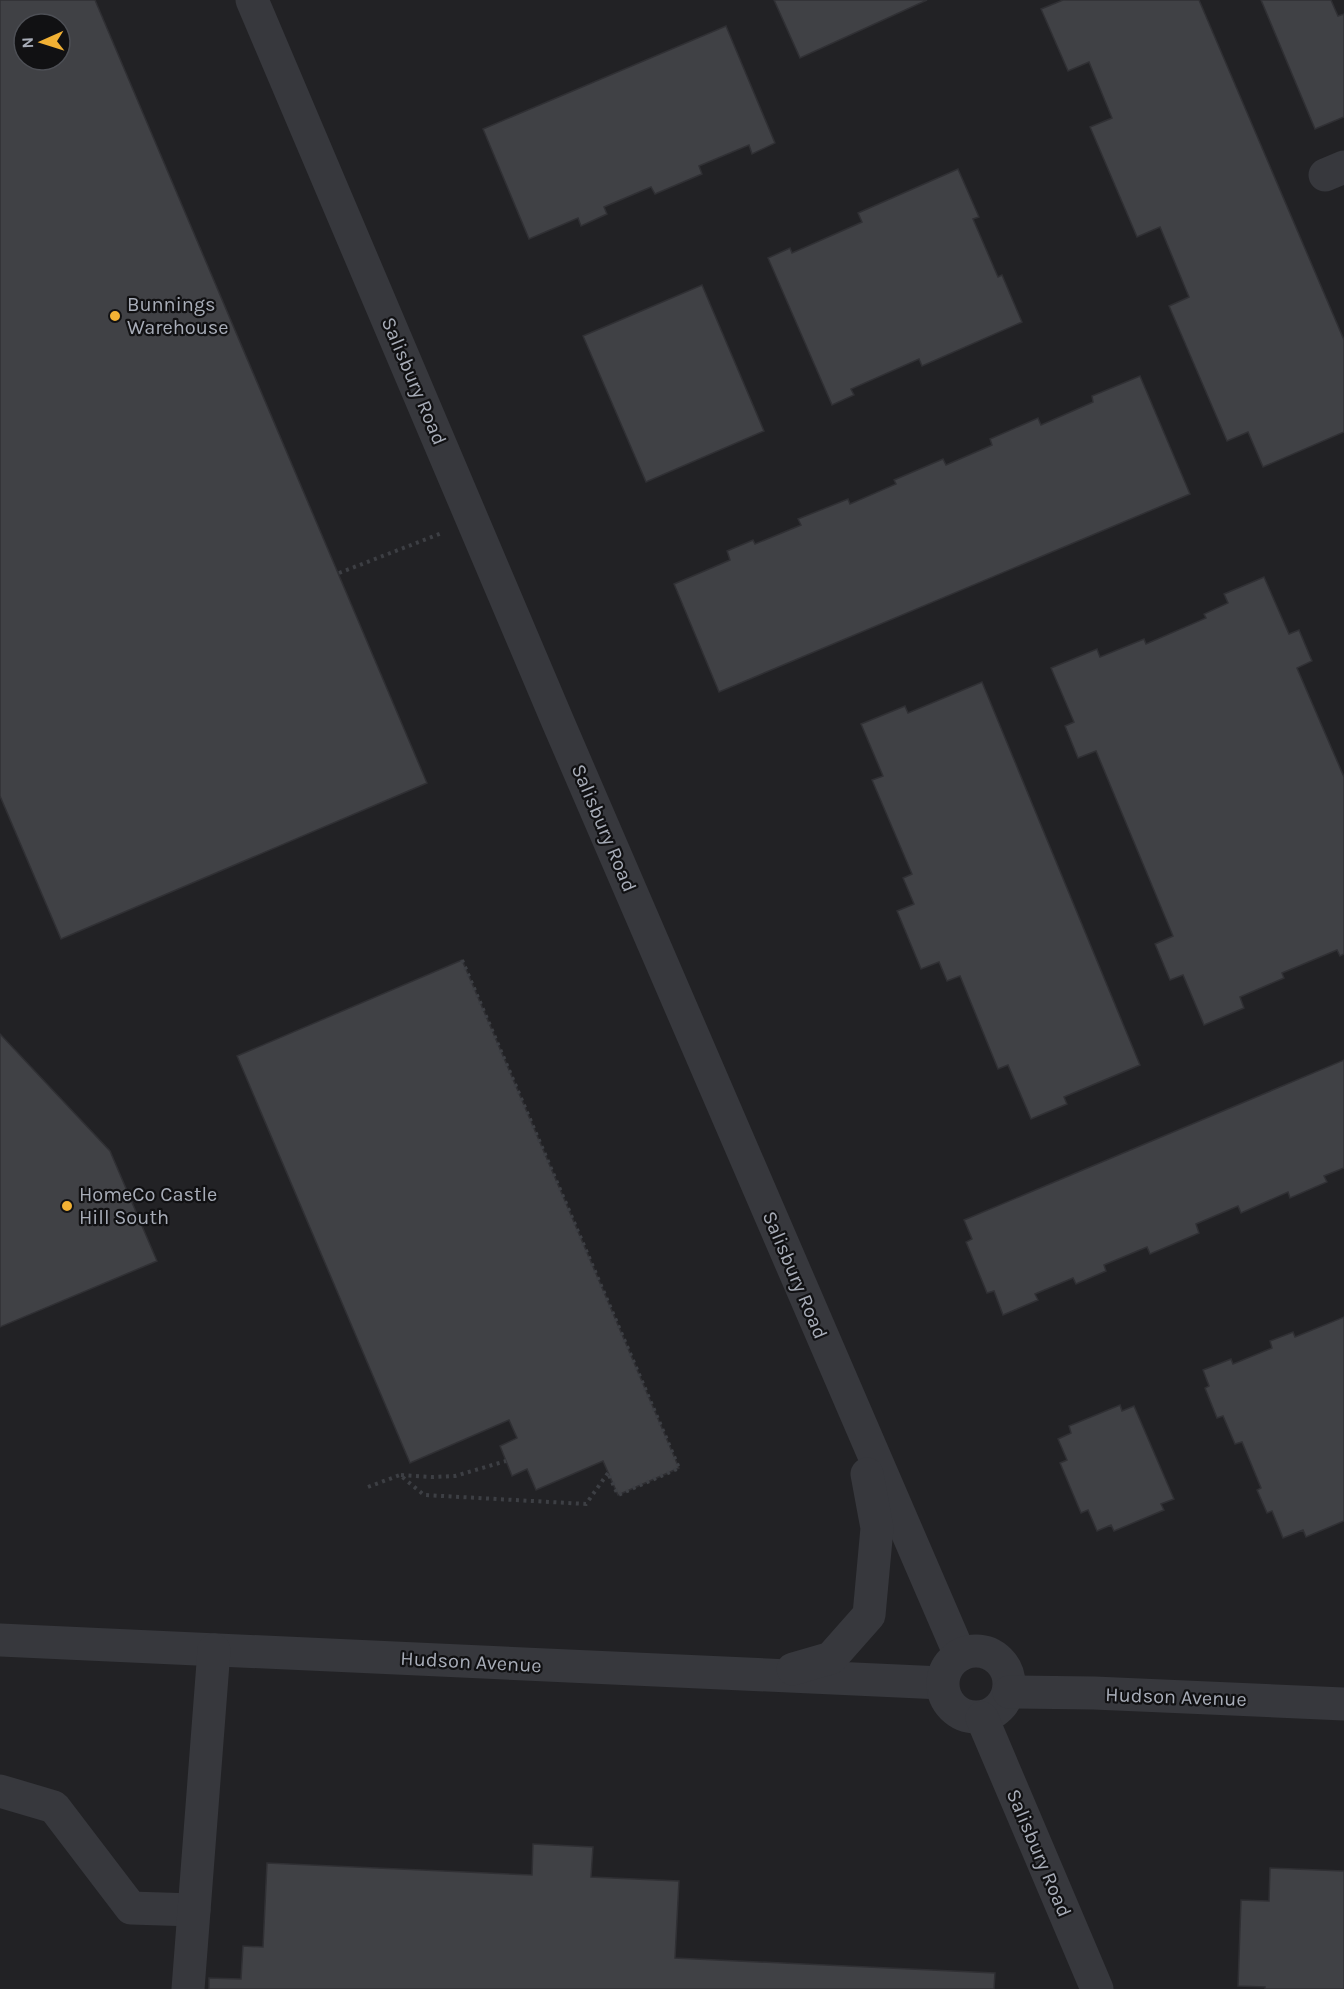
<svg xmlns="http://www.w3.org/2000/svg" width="1344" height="1989" font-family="Karla,sans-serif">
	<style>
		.built { fill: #222225; fill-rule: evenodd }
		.building { fill: #404145; stroke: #303034; stroke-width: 1.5; fill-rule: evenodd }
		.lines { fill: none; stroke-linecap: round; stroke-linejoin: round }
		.path { stroke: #3d3f44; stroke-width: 4; stroke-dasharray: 3 4.5; stroke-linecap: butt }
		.minor { stroke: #37383d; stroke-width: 33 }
		.poi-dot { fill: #f2b134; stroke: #111113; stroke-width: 2 }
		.labels { text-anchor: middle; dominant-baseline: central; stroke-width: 4.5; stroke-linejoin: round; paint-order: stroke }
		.poi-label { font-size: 20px; fill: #a8adb8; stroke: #111113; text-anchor: start }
		.street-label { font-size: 20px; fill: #a8adb8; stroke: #111113 }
	</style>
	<rect width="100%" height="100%" fill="#161618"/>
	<path class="built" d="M0 0H1344V1989H0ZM24 24H60V60H24Z"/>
	<g class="building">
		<path d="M0 0H95L427 783 61 939 0 796ZM24 24H60V60H24Z"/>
		<polygon points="774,0 927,0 800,58"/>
		<polygon points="1063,0 1199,0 1344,340 1344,432 1263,467 1248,432 1227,441 1169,306 1189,297 1160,227 1137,237 1090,127 1112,118 1089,62 1068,71 1041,9"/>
		<polygon points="1261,0 1331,0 1338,16 1344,14 1344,117 1315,129"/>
		<polygon points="726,26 775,143 752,154 749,145 699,166 702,174 655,194 651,187 604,207 607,214 581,226 578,218 529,239 483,129"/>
		<polygon points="958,169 979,217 973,219 998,277 1002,275 1022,322 922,366 919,359 851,389 854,395 832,405 768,258 790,248 792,253 862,222 858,213"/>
		<polygon points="702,285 764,431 646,482 583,336"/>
		<polygon points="1140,376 1190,494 719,692 674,584 730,560 727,551 753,540 755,544 801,525 798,519 848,499 850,504 896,484 894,480 943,459 946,465 992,445 990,439 1038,418 1041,425 1093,402 1092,396"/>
		<polygon points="1264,577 1289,634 1299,630 1312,661 1297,668 1344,777 1344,954 1340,956 1337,950 1282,973 1284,978 1240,997 1244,1008 1204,1025 1183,975 1170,980 1155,944 1173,936 1096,751 1078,758 1065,726 1074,722 1051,668 1097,649 1100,657 1144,639 1146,644 1206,618 1204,614 1228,603 1224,594"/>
		<polygon points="982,682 1140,1065 1064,1097 1067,1104 1031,1119 1008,1065 998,1069 960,976 947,981 939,962 921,969 897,911 914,904 903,878 912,874 872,780 883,776 861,724 905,706 908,713"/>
		<polygon points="462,960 679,1468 618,1495 603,1461 536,1490 527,1469 512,1476 500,1446 517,1438 509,1420 410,1463 237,1056"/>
		<polygon points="0,1034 110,1151 157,1261 0,1327"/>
		<polygon points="1344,1060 1344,1168 1324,1176 1327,1182 1290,1198 1288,1192 1241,1213 1238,1206 1196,1224 1199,1233 1150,1254 1147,1247 1104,1265 1106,1271 1076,1284 1073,1278 1035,1294 1038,1300 1003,1315 994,1291 987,1293 966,1242 972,1239 964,1220"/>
		<polygon points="1344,1317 1344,1521 1306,1537 1303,1530 1283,1538 1272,1511 1267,1513 1257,1490 1261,1488 1242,1442 1235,1444 1223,1416 1217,1418 1205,1388 1209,1386 1203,1370 1231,1359 1233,1364 1272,1348 1270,1341 1293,1332 1295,1337"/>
		<polygon points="1120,1405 1122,1411 1134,1406 1174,1499 1161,1504 1164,1510 1114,1531 1111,1525 1097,1531 1088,1510 1081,1513 1060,1463 1067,1460 1058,1439 1071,1433 1069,1426"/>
		<polygon points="533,1844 593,1847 591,1877 679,1881 675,1958 995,1973 994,1989 209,1989 209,1978 241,1979 243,1946 263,1947 267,1863 532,1875"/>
		<polygon points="1270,1868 1344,1871 1344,1989 1265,1989 1265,1987 1238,1986 1241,1900 1269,1901"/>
	</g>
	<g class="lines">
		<g class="path">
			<polyline points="339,573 442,533"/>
			<polyline points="462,960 679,1468 618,1495 608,1473"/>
			<polyline points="401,1475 432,1477 455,1476 506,1461"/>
			<polyline points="368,1487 400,1475 424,1495 586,1504 608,1473"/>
		</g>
		<g class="minor">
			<polyline points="252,0 558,722 960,1655"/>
			<polyline points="1325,175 1344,167"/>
			<polyline points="0,1640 942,1683"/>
			<circle cx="976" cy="1684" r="33"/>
			<polyline points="793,1669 831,1658 869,1615 877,1528 867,1474"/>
			<polyline points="1009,1692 1094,1693 1344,1704"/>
			<polyline points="982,1718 1097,1989"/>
			<polyline points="0,1791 54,1807 131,1908 194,1910"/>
			<polyline points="188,1989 214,1650"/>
		</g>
	</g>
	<g class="poi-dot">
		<circle cx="115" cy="316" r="6"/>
		<circle cx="67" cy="1206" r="6"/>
	</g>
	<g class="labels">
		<g class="poi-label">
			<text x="127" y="304">Bunnings<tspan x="127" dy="23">Warehouse</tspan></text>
			<text x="79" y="1194">HomeCo Castle<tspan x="79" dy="23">Hill South</tspan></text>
		</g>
		<g class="street-label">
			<text transform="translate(414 381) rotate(67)">Salisbury Road</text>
			<text transform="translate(604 828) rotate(67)">Salisbury Road</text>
			<text transform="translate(795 1275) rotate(67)">Salisbury Road</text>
			<text transform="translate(471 1662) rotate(3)">Hudson Avenue</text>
			<text transform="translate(1176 1697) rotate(2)">Hudson Avenue</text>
			<text transform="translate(1039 1853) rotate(67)">Salisbury Road</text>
		</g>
	</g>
	<g transform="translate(42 42) rotate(267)"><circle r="28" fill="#111113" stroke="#4d4f55" stroke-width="1.5"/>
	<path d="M0-4.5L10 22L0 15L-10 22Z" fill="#f2b134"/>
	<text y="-9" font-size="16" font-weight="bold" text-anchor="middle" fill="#a8adb8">N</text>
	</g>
</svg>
